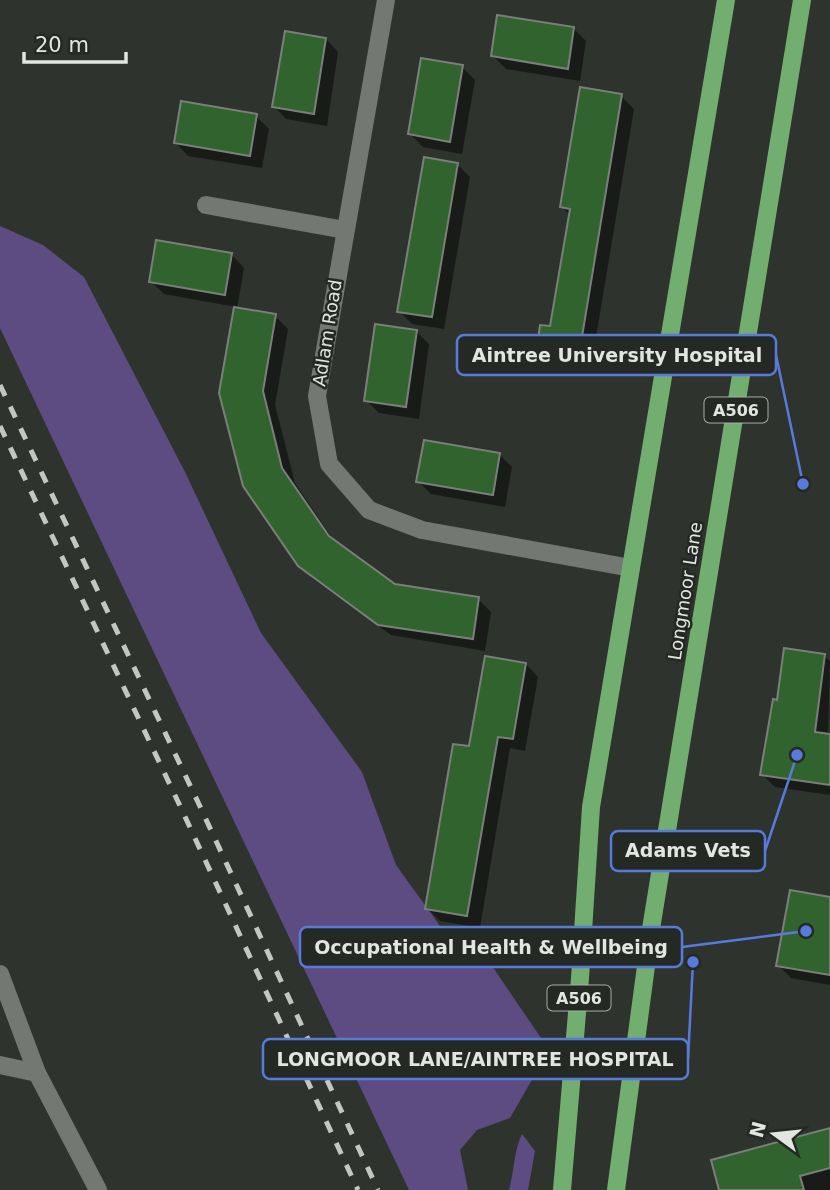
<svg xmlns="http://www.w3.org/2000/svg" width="830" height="1190" font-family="'DejaVu Sans',sans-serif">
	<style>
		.green { fill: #5d4c81 }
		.shadow { fill: #0007 }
		.building { fill: #31632e; stroke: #7a7f7a; stroke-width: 2 }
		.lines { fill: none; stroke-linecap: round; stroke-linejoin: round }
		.minor { stroke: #737872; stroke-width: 18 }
		.major { stroke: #72ae6f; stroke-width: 18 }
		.rail { stroke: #c3c7c3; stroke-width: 5; stroke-dasharray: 12 12; stroke-linecap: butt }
		.labels { text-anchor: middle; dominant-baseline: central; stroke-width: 5; stroke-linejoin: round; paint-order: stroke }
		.shield { fill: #252924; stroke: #a9ada9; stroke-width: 2 }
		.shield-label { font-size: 16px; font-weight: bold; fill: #e2e5e2 }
		.street-label { font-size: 18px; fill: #e2e5e2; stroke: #252924 }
		.leader { fill: none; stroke: #587bdb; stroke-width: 2.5 }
		.callout-dot { fill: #587bdb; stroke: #252924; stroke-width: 2.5 }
		.callout { fill: #252924; stroke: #587bdb; stroke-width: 2.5 }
		.callout-label { font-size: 19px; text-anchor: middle; font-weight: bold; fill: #e2e5e2 }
	</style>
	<rect width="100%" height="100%" fill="#2e332e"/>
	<g class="green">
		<polygon points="0,226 43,245 84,277 185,472 261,633 362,772 396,865 448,937 490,963 543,1041 533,1078 510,1118 477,1130 460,1150 468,1190 409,1190 0,328"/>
		<path d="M522 1134 535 1151 528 1190H509C514 1172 514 1150 522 1134Z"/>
	</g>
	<g class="shadow">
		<polygon points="573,28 586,41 580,81 506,69 493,56"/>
		<polygon points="326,39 338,52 327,126 286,119 274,106"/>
		<polygon points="462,67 475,80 462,154 423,147 410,134"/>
		<polygon points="621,96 634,109 590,373 550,366 537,353 551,328 570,215 562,207"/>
		<polygon points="256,116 269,129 262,168 188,156 176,143"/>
		<polygon points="457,164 470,177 444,329 412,324 399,311"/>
		<polygon points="232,255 244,268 237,309 275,316 288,329 275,405 295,483 336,544 394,586 478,599 491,612 485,651 391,635 313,579 299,565 221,393 236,307 164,294 151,281"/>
		<polygon points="416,331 429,344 419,419 379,413 366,400"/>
		<polygon points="499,454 512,467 505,507 431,494 418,481"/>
		<polygon points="824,656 830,661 828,736 830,736 830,795 775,787 762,774 779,702"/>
		<polygon points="526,664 538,677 525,751 510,748 480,928 440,921 427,908 470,748"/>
		<polygon points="830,899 830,985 791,978 778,965"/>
		<polygon points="830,1135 830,1190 721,1190"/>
	</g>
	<g class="building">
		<polygon points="497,15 574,27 568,69 491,56"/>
		<polygon points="285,31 326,38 314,114 272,107"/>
		<polygon points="421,58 463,65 450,142 408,134"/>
		<polygon points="580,87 622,94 578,361 536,354 540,325 550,326 570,209 560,207"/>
		<polygon points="181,101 257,114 250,156 174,143"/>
		<polygon points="424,157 458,163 432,317 397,312"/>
		<polygon points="156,240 232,253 225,295 149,282"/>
		<polygon points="234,307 276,314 263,391 282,468 329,536 395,584 479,597 473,639 378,625 298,566 243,486 219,393"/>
		<polygon points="375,324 417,330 406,407 364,401"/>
		<polygon points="424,440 500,453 493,495 416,482"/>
		<polygon points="784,648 825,654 815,732 830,734 830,785 760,775 773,699 777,700"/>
		<polygon points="485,656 526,663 513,739 498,737 467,916 425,909 453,744 469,746"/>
		<polygon points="790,890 830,897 830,975 776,966"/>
		<polygon points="830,1128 830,1168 800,1176 804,1190 719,1190 711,1160"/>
	</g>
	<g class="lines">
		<g class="minor">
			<polyline points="386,0 317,396 329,464 369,510 422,530 631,568"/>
			<polyline points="206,205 345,230"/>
			<polyline points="0,974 37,1073"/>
			<polyline points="0,1065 37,1073 98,1190"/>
		</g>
		<g class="major">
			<polyline points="562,1190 580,978 591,807 726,0"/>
			<polyline points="616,1190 651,929 802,0"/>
		</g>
		<g class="rail">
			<polyline points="0,385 197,800 378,1190"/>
			<polyline points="0,426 181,808 358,1190"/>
		</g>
	</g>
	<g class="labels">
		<g class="shield">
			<rect x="704.5" y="397.5" width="63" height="25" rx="5"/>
			<rect x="547.5" y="985.5" width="63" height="25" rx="5"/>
		</g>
		<g class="shield-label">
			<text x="736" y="410">A506</text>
			<text x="579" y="998">A506</text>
		</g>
		<g class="street-label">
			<text transform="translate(327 333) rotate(-81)">Adlam Road</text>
			<text transform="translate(685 591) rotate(-81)">Longmoor Lane</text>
		</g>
	</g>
	<path class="leader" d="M803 484L776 355M797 755L765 851M806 931L682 947M693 962L688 1059"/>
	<g class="callout-dot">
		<circle cx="803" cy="484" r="7"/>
		<circle cx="797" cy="755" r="7"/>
		<circle cx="806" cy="931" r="7"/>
		<circle cx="693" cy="962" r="7"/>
	</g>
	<g class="callout">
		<rect x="457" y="335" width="319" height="40" rx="7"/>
		<rect x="611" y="831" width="154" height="40" rx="7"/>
		<rect x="300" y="927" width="382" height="40" rx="7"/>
		<rect x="263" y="1039" width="425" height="40" rx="7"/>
	</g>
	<g class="callout-label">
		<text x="617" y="362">Aintree University Hospital</text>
		<text x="688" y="857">Adams Vets</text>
		<text x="491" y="954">Occupational Health &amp; Wellbeing</text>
		<text x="475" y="1066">LONGMOOR LANE/AINTREE HOSPITAL</text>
	</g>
	<g transform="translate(774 1134) rotate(285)" stroke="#252924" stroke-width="5" paint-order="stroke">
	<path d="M0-5L12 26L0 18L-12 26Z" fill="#e2e5e2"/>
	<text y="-10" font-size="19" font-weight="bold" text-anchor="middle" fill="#e2e5e2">N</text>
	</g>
	<path d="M24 52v10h102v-10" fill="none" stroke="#e2e5e2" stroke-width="3.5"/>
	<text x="35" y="52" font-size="21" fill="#e2e5e2" stroke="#252924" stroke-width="5" paint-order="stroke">20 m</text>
</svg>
